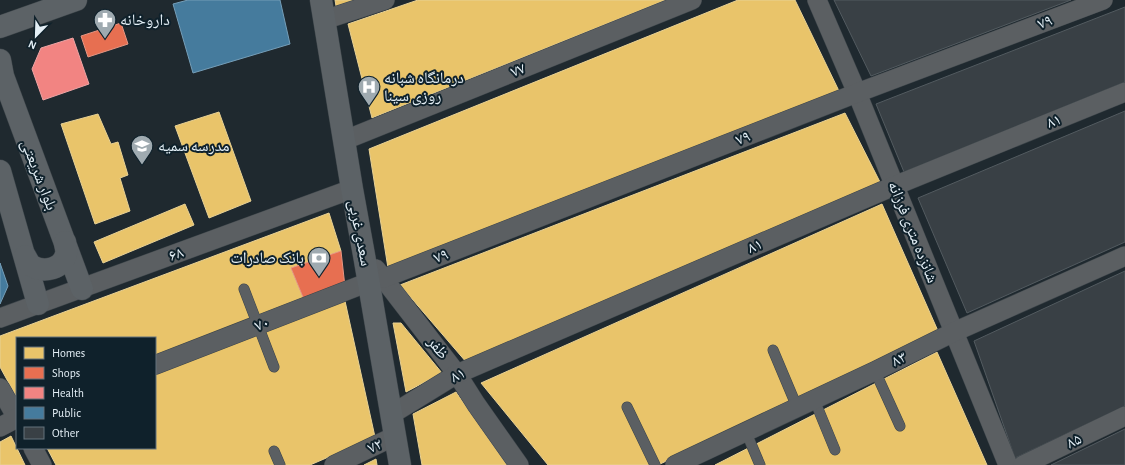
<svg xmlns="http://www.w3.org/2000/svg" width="1125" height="465" font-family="'Alegreya Sans','Noto Naskh Arabic',sans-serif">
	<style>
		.homes { fill: #e9c46a; stroke: #e8d194 }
		.shops { fill: #e76f51; stroke: #e69582 }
		.health { fill: #f28482; stroke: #eea4a5 }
		.public { fill: #457b9d; stroke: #759eb8 }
		.building { fill: #394045; stroke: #535b60 }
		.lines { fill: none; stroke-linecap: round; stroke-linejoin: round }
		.service-casing { stroke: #3c4449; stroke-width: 11 }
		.minor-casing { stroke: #3c4449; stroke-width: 20 }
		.secondary-casing { stroke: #3c4449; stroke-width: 23 }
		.service { stroke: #5b5f62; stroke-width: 10 }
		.minor { stroke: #5b5f62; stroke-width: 19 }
		.secondary { stroke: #5c6266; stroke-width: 22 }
		.labels { text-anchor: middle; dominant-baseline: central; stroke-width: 4; stroke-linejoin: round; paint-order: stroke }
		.poi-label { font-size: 16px; fill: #e4eff6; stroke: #0f212b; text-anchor: start }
		.street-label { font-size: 16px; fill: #e4eff6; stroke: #0f212b }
	</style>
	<rect width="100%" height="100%" fill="#1f292f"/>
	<g class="homes">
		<polygon points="335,0 357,0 336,6"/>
		<polygon points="418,0 666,0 372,118 348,24"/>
		<polygon points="738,0 795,0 839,91 388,268 369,149"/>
		<polygon points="219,112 251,201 209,218 175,126"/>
		<polygon points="845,113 881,184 467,363 400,285"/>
		<polygon points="98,114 111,144 118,142 128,175 120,178 130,211 95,224 61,124"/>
		<polygon points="185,204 194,225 103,263 94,242"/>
		<polygon points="882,204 938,331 658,465 548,465 481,383"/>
		<polygon points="329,213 341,251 291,268 305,302 155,359 155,338 17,338 17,398 0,367 0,336"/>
		<polygon points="345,301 375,437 310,465 56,465 47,448 155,448 155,374"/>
		<polygon points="393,323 401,323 442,373 406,392"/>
		<polygon points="937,352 987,465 715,465"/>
		<polygon points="456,392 507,465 422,465 413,414"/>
		<polygon points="11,436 25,465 0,465 0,442"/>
		<polygon points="376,459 377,465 364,465"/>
	</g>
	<g class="shops">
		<polygon points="121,23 128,44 88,57 81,36"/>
		<polygon points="341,251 345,287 305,302 291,268"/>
	</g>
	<polygon class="health" points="73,38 89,84 43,100 32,69 41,48"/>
	<g class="public">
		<polygon points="188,0 280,0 290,44 193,73 173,4"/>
		<polygon points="0,263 8,286 0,304"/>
	</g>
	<g class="building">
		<polygon points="834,0 1071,0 871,76"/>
		<polygon points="1125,7 1125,82 904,172 876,104"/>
		<polygon points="1125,111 1125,242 967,313 918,198"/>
		<polygon points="1125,271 1125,406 1015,458 974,341"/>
		<polygon points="1125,429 1125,465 1051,465"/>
	</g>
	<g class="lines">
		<g class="service-casing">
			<g id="service">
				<polyline points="244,289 274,367"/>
				<polyline points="773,350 797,407"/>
				<polyline points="875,371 900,426"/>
				<polyline points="814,399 835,450"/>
				<polyline points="627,407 655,465"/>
				<polyline points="746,432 760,465"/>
				<polyline points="274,451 280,465"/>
			</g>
		</g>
		<g class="minor-casing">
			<g id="minor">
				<polyline points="817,0 857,93 1008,465"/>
				<polyline points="324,20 385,0"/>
				<polyline points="345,140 692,0"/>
				<polyline points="376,269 457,374 476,404 519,465"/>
				<polyline points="384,278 857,93 1103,0"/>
				<polyline points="0,318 352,189"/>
				<polyline points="155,365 369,282"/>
				<polyline points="0,388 17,418"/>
				<polyline points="392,414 457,374 894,186 1125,92"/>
				<polyline points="0,427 17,418"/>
				<polyline points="33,448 42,465"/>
				<polyline points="334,465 395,436"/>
				<polyline points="675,465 875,371 954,332 1125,256"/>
				<polyline points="1023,465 1125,416"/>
			</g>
		</g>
		<g class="secondary-casing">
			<g id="secondary">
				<polyline points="321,0 352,189 364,255 400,465"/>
				<polyline points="0,27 76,0"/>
				<polyline points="0,60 3,76 82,289"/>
				<polyline points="0,171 38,304"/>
				<path d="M25 256C27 259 29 264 32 266 44 273 63 269 66 254 67 250 65 246 65 242"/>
			</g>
		</g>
		<use href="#service" class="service"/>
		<use href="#minor" class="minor"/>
		<use href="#secondary" class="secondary"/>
	</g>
	<defs>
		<g id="pharmacy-pin" transform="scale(1.15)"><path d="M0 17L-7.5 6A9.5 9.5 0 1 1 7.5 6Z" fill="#9faab0" stroke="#0f212b"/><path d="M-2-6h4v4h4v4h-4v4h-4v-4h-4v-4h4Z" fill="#fff"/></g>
		<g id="hospital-pin" transform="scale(1.15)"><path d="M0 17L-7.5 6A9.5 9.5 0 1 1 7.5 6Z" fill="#9faab0" stroke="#0f212b"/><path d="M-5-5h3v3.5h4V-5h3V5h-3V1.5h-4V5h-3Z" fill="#fff"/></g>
		<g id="school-pin" transform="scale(1.15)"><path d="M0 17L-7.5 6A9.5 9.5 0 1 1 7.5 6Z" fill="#9faab0" stroke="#0f212b"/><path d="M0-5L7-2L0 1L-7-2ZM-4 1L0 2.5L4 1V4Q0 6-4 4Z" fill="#fff"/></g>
		<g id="bank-pin" transform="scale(1.15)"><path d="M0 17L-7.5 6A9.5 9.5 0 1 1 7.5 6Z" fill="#9faab0" stroke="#0f212b"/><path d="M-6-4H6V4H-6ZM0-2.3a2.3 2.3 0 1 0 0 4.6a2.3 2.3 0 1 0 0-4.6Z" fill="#fff"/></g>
	</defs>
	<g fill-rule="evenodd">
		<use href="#pharmacy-pin" x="105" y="20"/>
		<use href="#hospital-pin" x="369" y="87"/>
		<use href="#school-pin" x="142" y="146"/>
		<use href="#bank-pin" x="319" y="258"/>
	</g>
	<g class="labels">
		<g class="poi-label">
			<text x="120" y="20">داروخانه</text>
			<text x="384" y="78">درمانگاه شبانه<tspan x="384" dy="18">روزی سینا</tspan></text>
			<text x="158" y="146">مدرسه سمیه</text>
			<text x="304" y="258" text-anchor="end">بانک صادرات</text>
		</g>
		<g class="street-label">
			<text transform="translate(1045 22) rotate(-21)">۷۹</text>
			<text transform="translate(518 70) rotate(-22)">۷۷</text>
			<text transform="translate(1054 121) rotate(-22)">۸۱</text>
			<text transform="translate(743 138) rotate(-21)">۷۹</text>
			<text transform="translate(39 175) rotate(69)">بلوار شریعتی</text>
			<text transform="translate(913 232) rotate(68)">شانزده متری فرزانه</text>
			<text transform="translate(360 233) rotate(79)">سعدی غربی</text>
			<text transform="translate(755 246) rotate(-23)">۸۱</text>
			<text transform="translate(176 254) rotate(-20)">۶۸</text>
			<text transform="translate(441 256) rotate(-21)">۷۹</text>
			<text transform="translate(262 324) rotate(-21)">۷۰</text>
			<text transform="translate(438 348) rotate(53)">ظفر</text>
			<text transform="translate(899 359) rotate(-26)">۸۳</text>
			<text transform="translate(458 375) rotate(-27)">۸۱</text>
			<text transform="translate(1074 441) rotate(-26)">۸۵</text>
			<text transform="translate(375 446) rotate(-25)">۷۲</text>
		</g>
	</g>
	<rect x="16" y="337" width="140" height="112" fill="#0f212b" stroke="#64737c"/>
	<rect x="24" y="347" width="20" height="12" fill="#e9c46a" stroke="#64737c"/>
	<text x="52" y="357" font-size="12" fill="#e4eff6">Homes</text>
	<rect x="24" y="367" width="20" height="12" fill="#e76f51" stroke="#64737c"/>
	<text x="52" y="377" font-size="12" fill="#e4eff6">Shops</text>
	<rect x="24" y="387" width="20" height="12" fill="#f28482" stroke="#64737c"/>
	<text x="52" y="397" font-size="12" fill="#e4eff6">Health</text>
	<rect x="24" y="407" width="20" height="12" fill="#457b9d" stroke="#64737c"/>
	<text x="52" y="417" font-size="12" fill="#e4eff6">Public</text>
	<rect x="24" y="427" width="20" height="12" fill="#394045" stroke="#64737c"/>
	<text x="52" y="437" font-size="12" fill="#e4eff6">Other</text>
	<g transform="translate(36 36) rotate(203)" stroke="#0f212b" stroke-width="3" paint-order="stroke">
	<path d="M0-3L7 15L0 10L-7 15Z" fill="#e4eff6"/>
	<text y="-6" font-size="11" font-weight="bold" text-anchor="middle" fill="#e4eff6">N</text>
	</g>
</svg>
